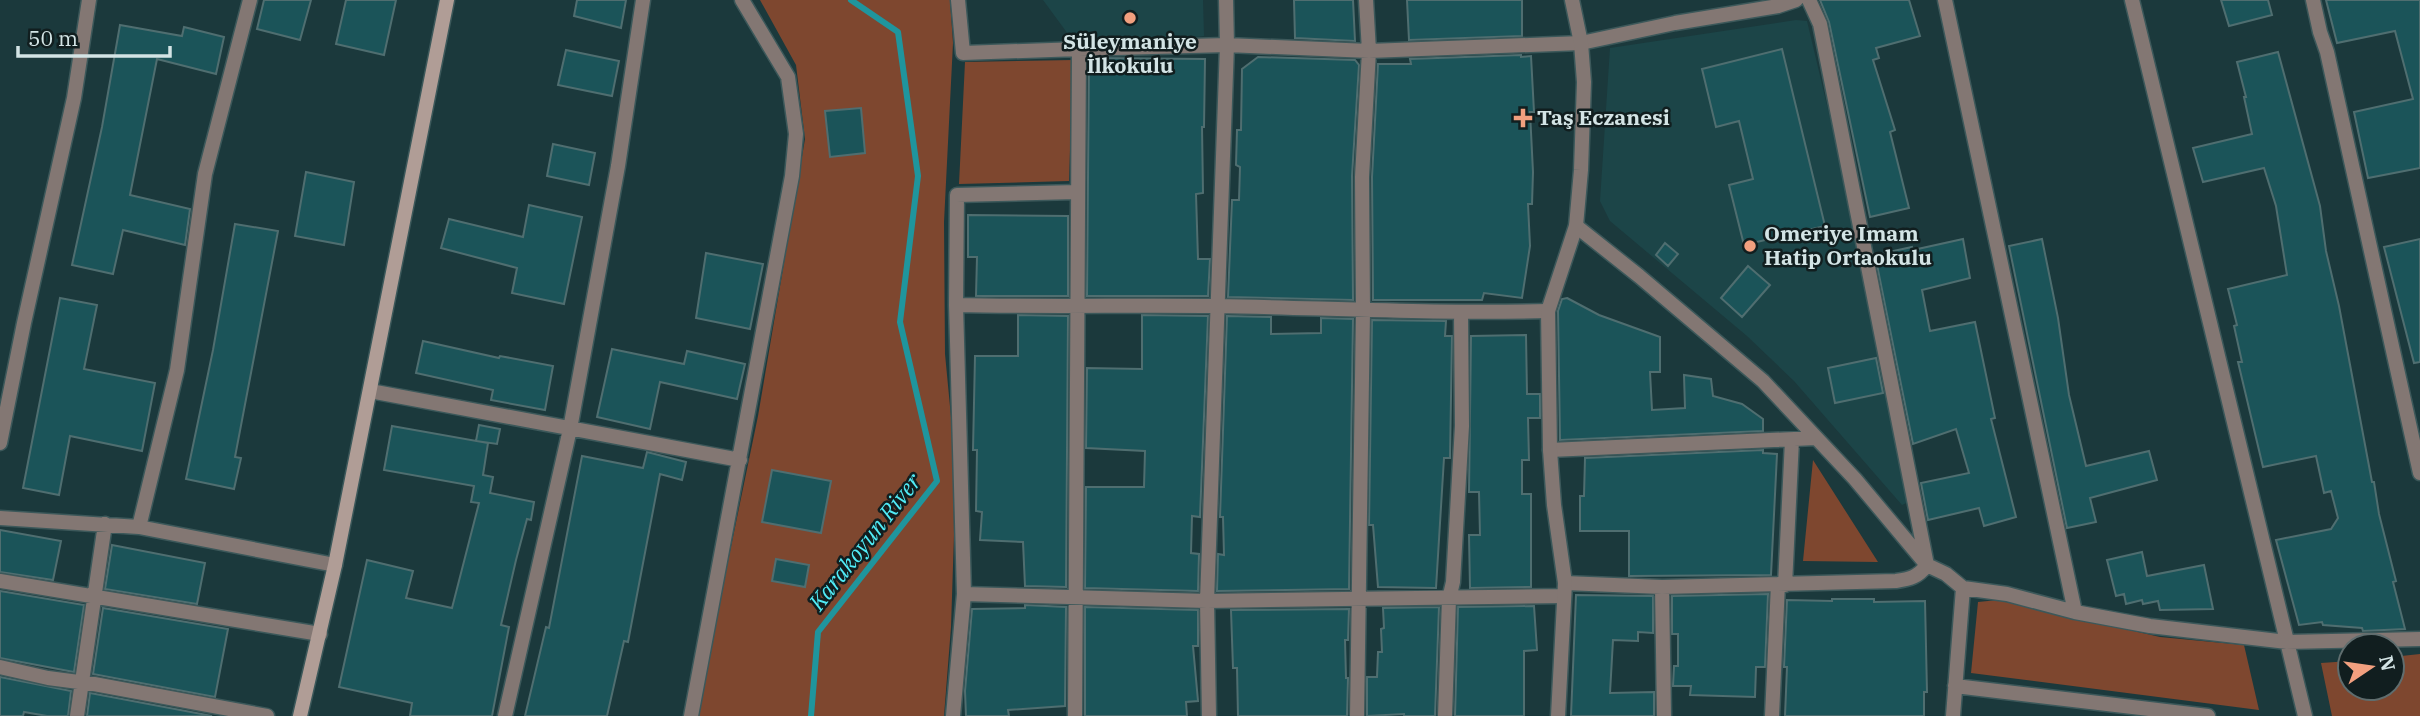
<svg xmlns="http://www.w3.org/2000/svg" width="2420" height="716" viewBox="0 0 2420 716" font-family="'IBM Plex Serif',serif">
<style>
.built{fill:#1c4548}
.green{fill:#7e472f}
.lines{fill:none;stroke-linecap:round;stroke-linejoin:round}
.stream{stroke:#1f959d;stroke-width:6}
.building{fill:#1b5459;stroke:#4f6e70;stroke-width:2}
.minor-casing{stroke:#3c585a;stroke-width:17}
.tertiary-casing{stroke:#3c585a;stroke-width:17}
.secondary-casing{stroke:#3c585a;stroke-width:17}
.minor{stroke:#837773;stroke-width:14}
.tertiary{stroke:#837773;stroke-width:14}
.secondary{stroke:#b09d96;stroke-width:14}
.poi-dot{fill:#f2a07f;stroke:#111e1f;stroke-width:2.5}
.labels{text-anchor:middle;stroke-width:5;stroke-linejoin:round;paint-order:stroke}
.poi-label{font-size:21px;font-weight:bold;fill:#d3e4e5;stroke:#111e1f;text-anchor:start}
.water-label{font-size:23px;font-style:italic;fill:#51ecf7;stroke:#111e1f}
</style>
<rect width="100%" height="100%" fill="#1b393c"/>
<path class="built" d="M1043 0H1203L1204 36 1079 49Z
M1796 20 1807 21 1873 299 1915 499 1902 505 1794 381 1747 336 1610 221 1600 201 1610 48Z"/>
<path class="green" d="M760 0H950L953 43 944 222 945 354 953 438 954 535 951 627 944 716H696L758 416 805 139 796 65Z
M1073 60 1069 181 959 184 965 62Z
M1813 460 1878 562 1803 561Z
M1998 600 2160 637 2244 645 2259 710 1971 673 1978 602Z
M2420 654V716H2332L2321 663 2350 661V688H2392V657Z"/>
<g class="lines">
<path class="stream" d="M811 716 818 632 937 481 900 322 918 176 898 32 851 0"/>
</g>
<path class="building" d="M264 0H311L300 40 257 29Z
M346 0H396L384 55 336 44Z
M577 0H626L621 28 574 16Z
M1294 0H1353L1355 41 1295 38Z
M1407 0H1522V36L1409 40Z
M1820 0H1909L1920 36 1876 48 1879 58 1873 60 1895 130 1890 132 1909 208 1870 217 1829 22Z
M2221 0H2268L2272 15 2229 26Z
M2326 0H2420V168L2368 178 2354 112 2413 99 2395 31 2337 43Z
M120 25 182 36 184 27 224 37 216 74 157 59 130 195 190 209 185 245 123 230 113 274 72 265 102 127Z
M1782 49 1825 226 1744 245 1729 185 1753 179 1739 121 1716 127 1702 69Z
M566 50 619 61 612 96 558 85Z
M2278 52 2320 206 2326 251 2339 306 2372 482H2374L2379 514 2396 581 2393 582 2405 629 2363 631 2362 628 2323 625 2322 622 2299 625 2276 540 2331 529 2338 518 2331 491 2324 493 2316 456 2263 467 2238 362H2242L2234 326 2237 325 2228 289 2287 275 2276 206 2264 168 2203 182 2193 148 2252 134 2244 97H2246L2237 62Z
M1521 55V57L1531 56 1534 112H1530L1533 172 1532 204H1528L1530 246 1522 298 1484 293 1482 300H1373L1372 177 1378 64H1411L1410 59Z
M1258 57 1355 60 1359 65 1352 176 1353 300 1228 297 1232 200H1239L1240 167 1236 165 1237 130H1241L1242 69Z
M1089 58 1205 59 1204 127H1202L1203 193 1196 194 1198 259H1210L1208 296H1087Z
M861 108 865 153 830 157 825 111Z
M553 144 595 153 589 185 547 176Z
M306 172 354 182 344 245 295 236Z
M529 205 582 217 564 304 512 293 517 268 441 248 449 219 523 237Z
M968 215 1068 216V296H976L977 257H968Z
M235 224 278 231 235 457 241 458 234 489 186 479 213 350Z
M1963 239 1970 278 1922 290 1930 331 1975 322 1995 418 1991 419 2016 517 1984 526 1979 508 1928 520 1921 483 1969 473 1956 429 1913 444 1875 255 1912 247 1913 250Z
M2042 239 2058 318 2069 395 2086 466 2149 451 2157 480 2090 498 2096 522 2067 528 2009 246Z
M2420 239V362L2414 363 2384 247Z
M1665 243 1678 254 1668 266 1656 255Z
M706 253 763 264 750 329 696 318Z
M1748 266 1770 285 1742 317 1721 298Z
M60 298 97 305 84 369 155 383 142 451 70 436 59 495 23 488Z
M1567 298 1599 315 1660 337V372H1650L1652 410 1685 408 1684 375 1711 379 1713 396 1742 404 1763 419V431L1560 440 1558 311 1562 299Z
M1018 315 1068 316 1066 587 1025 586 1023 542 980 540 982 512 976 511 977 450H973L975 356H1018Z
M1142 315 1208 316 1200 517 1192 516 1191 553 1199 554 1198 591 1085 588 1086 487H1144L1145 451 1086 448 1087 368 1142 369Z
M1227 316 1271 317V334L1321 333V318L1353 319 1349 589 1217 591 1218 554 1224 555 1223 517H1220Z
M1372 320 1446 321 1445 336H1452L1450 458H1444L1436 588 1378 587 1373 525H1369Z
M1526 335 1527 394H1540V418H1528L1529 460H1522V494H1531V587L1470 588 1469 535H1480L1479 492H1469L1471 336Z
M423 341 499 358 500 356 553 366 545 410 491 400 493 390 416 373Z
M612 349 684 364 687 351 745 364 737 399 660 382 650 429 597 417Z
M1876 358 1883 393 1835 403 1828 368Z
M479 425 500 429 497 444 476 441Z
M392 426 488 443 483 475 493 477 490 493 534 502 531 520 527 519 516 560 501 625 509 627 492 716H410L412 703 339 687 367 560 413 571 406 598 452 608 479 503 471 502 474 486 384 470Z
M1763 450V453L1777 454 1771 575 1629 576V531H1580V496H1584L1585 458Z
M647 452 686 462 682 480 660 474 628 642 624 641 607 716H525L546 627 549 628 582 456 643 468Z
M772 470 831 481 821 533 762 522Z
M0 530 61 541 53 580 0 572Z
M112 545 205 563 197 604 105 589Z
M2142 552 2147 576 2204 565 2213 609 2160 610 2158 601 2143 604 2142 600 2126 604 2124 594 2116 596 2107 560Z
M776 559 809 565 805 587 772 581Z
M0 591 84 605 74 672 0 658Z
M1768 594 1765 667H1756L1755 697 1690 695 1691 686H1673L1674 666H1678V634H1672V596Z
M1576 595 1653 596V633L1638 632V641L1613 640 1610 693 1654 692V716H1571Z
M1832 599H1874V602L1925 601 1927 692H1924V716H1785L1787 667H1784L1787 600 1832 601Z
M1025 605 1066 607 1065 706 1008 710 1009 716H966L965 691 972 609 1025 608Z
M1534 606 1537 650 1524 651V716H1455L1458 607Z
M1085 607 1198 610V646H1193L1198 701 1186 702 1187 716H1085Z
M1439 607 1435 716H1404V714L1367 716V677H1377L1378 652H1382L1381 629 1384 628 1383 608Z
M103 608 228 629 215 697 93 674Z
M1349 609 1348 640H1345L1346 678H1348L1347 716H1238L1237 668H1233L1231 610Z
M0 677 71 691 68 716H47L24 712 23 716H0Z
M90 693 212 716H87Z"/>
<g class="lines">
<g class="minor-casing">
<path id="minor" d="M958 0 963 53 1079 49 1075 716
M1945 0 2075 612
M2132 0 2305 716
M2313 0 2320 32 2327 52 2420 473
M1079 49 1227 45 1369 51 1581 43 1675 23 1778 6 1796 0
M1576 226 1639 276 1763 381 1855 479 1927 565 1946 574 1963 588 2007 594 2075 612 2150 626 2287 642 2420 639
M956 305C1043 307 1130 305 1217 306 1328 308 1437 314 1548 311
M370 391 740 460
M0 443 24 323 74 98 89 0
M1550 450 1816 438
M0 518 139 527 335 565
M139 527 177 370 205 174 250 0
M0 581 320 634
M1565 583 1662 587 1896 581C1910 579 1918 577 1927 565L1820 24 1809 0
M1785 585 1792 440
M1662 587 1664 716
M964 594 956 305 957 195 1077 192
M0 667 48 678 94 684 267 716
M1955 686 2208 716
M77 716 105 524
M505 716 570 429 618 166 643 0
M691 716 792 176 796 134 788 77 742 0
M953 716 964 594 1207 601 1564 596
M1209 716 1207 601 1227 45 1226 0
M1357 716 1363 311 1362 177 1369 51 1366 0
M1445 716 1449 599 1453 582 1462 426 1461 314
M1772 716 1778 584
M1953 716 1963 588"/>
</g>
<g class="tertiary-casing">
<path id="tertiary" d="M1558 716 1565 583 1554 505 1550 450 1548 311 1576 226 1581 170 1584 82 1581 43 1572 0"/>
</g>
<g class="secondary-casing">
<path id="secondary" d="M300 716 335 565 447 0"/>
</g>
<use href="#minor" class="minor"/>
<use href="#tertiary" class="tertiary"/>
<use href="#secondary" class="secondary"/>
</g>
<g class="poi-dot">
<circle cx="1130" cy="18" r="7"/>
<path d="M1519.5 107.5h7v7h7v7h-7v7h-7v-7h-7v-7h7z"/>
<circle cx="1750" cy="246" r="7"/>
</g>
<g class="labels">
<g class="poi-label">
<text x="1130" y="49" text-anchor="middle">Süleymaniye<tspan x="1130" dy="24">İlkokulu</tspan></text>
<text x="1537" y="125">Taş Eczanesi</text>
<text x="1764" y="241">Omeriye Imam<tspan x="1764" dy="24">Hatip Ortaokulu</tspan></text>
</g>
<g class="water-label">
<text transform="translate(865 542) rotate(-52)" y="8">Karakoyun River</text>
</g>
</g>
<g transform="translate(2371 667) rotate(77)"><circle r="33" fill="#111e1f" stroke="#5f6d6e" stroke-width="2"/>
<path d="M0-5L12 26L0 18L-12 26Z" fill="#f2a07f"/>
<text y="-10" font-size="19" font-weight="bold" text-anchor="middle" fill="#d3e4e5">N</text>
</g>
<path d="M18 46v10h152v-10" fill="none" stroke="#d3e4e5" stroke-width="3.5"/>
<text x="28" y="46" font-size="21" fill="#d3e4e5" stroke="#111e1f" stroke-width="5" paint-order="stroke">50 m</text>
</svg>
